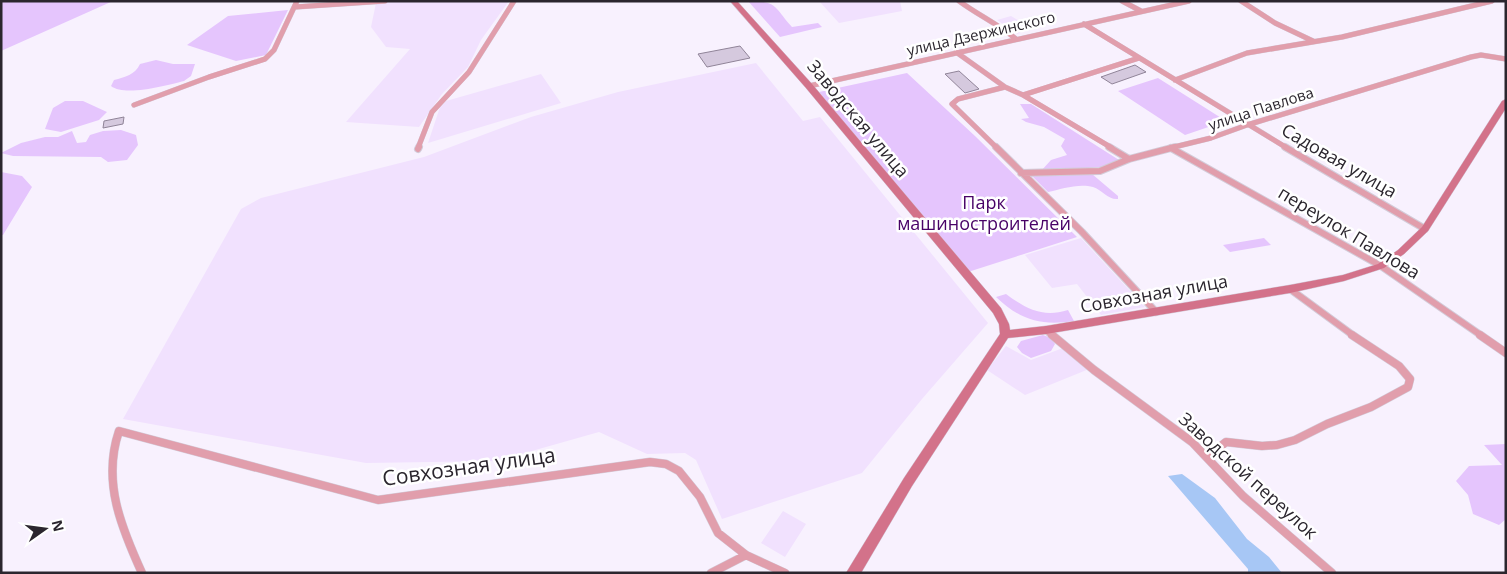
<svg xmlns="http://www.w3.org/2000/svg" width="1507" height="574" viewBox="0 0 1507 574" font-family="'Open Sans',sans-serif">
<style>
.built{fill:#f1e1fe}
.green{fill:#e5c5fd}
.water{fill:#a7c7f5}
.building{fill:#d5c9de;stroke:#908498}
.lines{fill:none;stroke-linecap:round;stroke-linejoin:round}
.street-far2-casing{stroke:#d3ccd9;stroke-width:5.5}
.street-far1-casing{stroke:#d3ccd9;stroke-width:8}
.street-casing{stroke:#d3ccd9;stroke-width:9}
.secondary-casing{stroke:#d3ccd9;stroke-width:1}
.street-far2{stroke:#e19eac;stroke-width:5}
.street-far1{stroke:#e19eac;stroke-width:6}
.street{stroke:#e19eac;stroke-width:8}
.secondary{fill:#d3728a;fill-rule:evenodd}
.labels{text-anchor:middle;stroke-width:5;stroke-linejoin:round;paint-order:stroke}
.far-street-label{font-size:15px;fill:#2b262e;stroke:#fff}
.street-label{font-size:18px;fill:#2b262e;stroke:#fff}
.park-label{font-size:18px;fill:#480267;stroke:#fff}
.near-street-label{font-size:21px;fill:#2b262e;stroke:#fff}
</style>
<rect width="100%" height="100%" fill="#f8f1fe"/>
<path class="built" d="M404 1H509L481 40 468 67 442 94 419 127 346 122 410 49 386 47 371 27 376 3Z
M819 1H900L902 11 839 23Z
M1011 16 1032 29 1017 34 997 20Z
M756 63 803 121 820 117 988 323 922 399 862 473 722 519 696 460 685 453 647 454 599 432 497 461 366 463 123 419 241 209 261 198 424 157 531 117 618 92Z
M541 74 561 103 428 143 440 107 446 101Z
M1081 238 1145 307 1101 315 1077 284 1052 288 1025 255Z
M1006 346 1031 360 1063 348 1089 369 1025 395 987 370Z
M783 511 806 524 785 557 761 543Z"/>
<path class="green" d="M1 1H113L1 51Z
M748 1C778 1 774 7 792 27L818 23 822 27 780 37Z
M288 10 266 55 236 61 187 45 228 16Z
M156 60 173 64H195L191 76 184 81C168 85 125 97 111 86L114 80C125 77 135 75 140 64Z
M907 73 975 136 1077 237 968 272 819 92Z
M1158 78 1226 121 1185 135 1118 91Z
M65 101H83L107 112 99 120 61 132 45 129 53 108Z
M1020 104H1031L1119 160 1103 167 1041 171 1051 160 1067 155 1061 146 1065 139 1044 127 1026 122 1021 119 1029 118Z
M121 130 136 135 138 145 127 160 108 162 101 157 13 156 1 153 21 143 45 137H58L72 131 77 143 86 142 90 135 103 131Z
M1 172 22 176 32 187 3 235H1Z
M1092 174 1118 196V199C1108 200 1102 190 1093 187 1079 183 1061 189 1048 192L1031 175Z
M1264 238 1271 245 1230 252 1223 245Z
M1006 294C1026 309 1043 318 1068 310L1074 321C1041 326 1020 320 996 297Z
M1043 335 1051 338 1055 344 1051 351 1031 358 1022 353 1017 347 1021 341Z
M1506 444V519L1499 525 1473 514 1468 495 1456 481 1469 466 1502 465 1484 445Z"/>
<path class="water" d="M1182 474 1215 498 1247 539 1269 557 1282 573H1248V569L1168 476Z"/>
<path class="building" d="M740 46 750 58 707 67 698 54Z
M1135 65 1146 72 1112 84 1101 77Z
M959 71 979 89 965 93 945 74Z
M124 117 123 124 103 128 104 121Z"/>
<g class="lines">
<g class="street-far2-casing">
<path id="street-far2" d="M959 1C978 15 998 24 1016 39
M1122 1 1141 11
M1241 1 1275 23 1313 41
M295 7 385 1
M1084 24 1287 148
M956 52 1005 87 1023 95 1112 148
M1175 80 1247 53 1342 37 1492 1
M809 86 1189 1
M1023 95 1139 58
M134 105 209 77 265 59 274 50 297 1
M418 148 432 112 469 72 514 1
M997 148 952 104 958 99 1005 87
M1170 148 1211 138 1247 125 1471 57 1481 55 1506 59"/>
</g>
<g class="street-far1-casing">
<path id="street-far1" d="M996 147 1082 232 1156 312
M1109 147 1129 159
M1285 147 1425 229
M1171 148 1381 266 1482 336
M418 149 419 147
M1021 173 1100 171 1129 159 1175 147
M1290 289 1354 336
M1046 330 1053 336"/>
</g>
<g class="street-casing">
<path id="street" d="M1052 335 1094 370 1192 442 1243 496 1332 573
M1480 335 1506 353
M1207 457 1226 442 1262 446 1277 445 1295 440 1327 424 1371 407 1408 387 1410 379 1399 366 1352 335
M142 573C121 527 102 481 119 431L378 500 650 462 666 464 679 471 700 497 718 533 746 555 785 573
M711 573 746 555"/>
</g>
<g class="secondary-casing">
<path id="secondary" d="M730 1H737L812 84 1001 308 1009 324 1010 330 1046 326 1290 285 1343 275 1378 264 1398 250 1422 227 1502 101 1506 99V108L1428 231 1404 254 1384 268 1344 281 1290 293 1046 334 1008 338 912 486 861 573H846L904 478 1000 334 999 324 993 313 806 88Z"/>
</g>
<use href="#street-far2" class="street-far2"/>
<use href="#street-far1" class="street-far1"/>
<use href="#street" class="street"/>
<use href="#secondary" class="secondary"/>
</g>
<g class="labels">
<g class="far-street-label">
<text transform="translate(981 34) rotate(-13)" y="5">улица Дзержинского</text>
<text transform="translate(1261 109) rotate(-18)" y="5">улица Павлова</text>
</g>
<g class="street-label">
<text transform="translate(858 119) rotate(50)" y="6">Заводская улица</text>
<text transform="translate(1339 161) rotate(30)" y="6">Садовая улица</text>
<text transform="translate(1349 233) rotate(31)" y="6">переулок Павлова</text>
<text transform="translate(1154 294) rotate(-10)" y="6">Совхозная улица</text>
<text transform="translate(1248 476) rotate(42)" y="6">Заводской переулок</text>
</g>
<g class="park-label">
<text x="984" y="209">Парк<tspan x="984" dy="21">машиностроителей</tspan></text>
</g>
<g class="near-street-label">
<text transform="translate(469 467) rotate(-8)" y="7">Совхозная улица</text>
</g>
</g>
<rect width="1507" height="574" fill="none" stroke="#2b262e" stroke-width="5"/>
<g transform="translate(45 529) rotate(76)" stroke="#ffffff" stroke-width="4" paint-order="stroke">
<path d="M0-4L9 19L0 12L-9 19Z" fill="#2b262e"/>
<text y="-8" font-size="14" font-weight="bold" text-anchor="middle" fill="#2b262e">N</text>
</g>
</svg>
